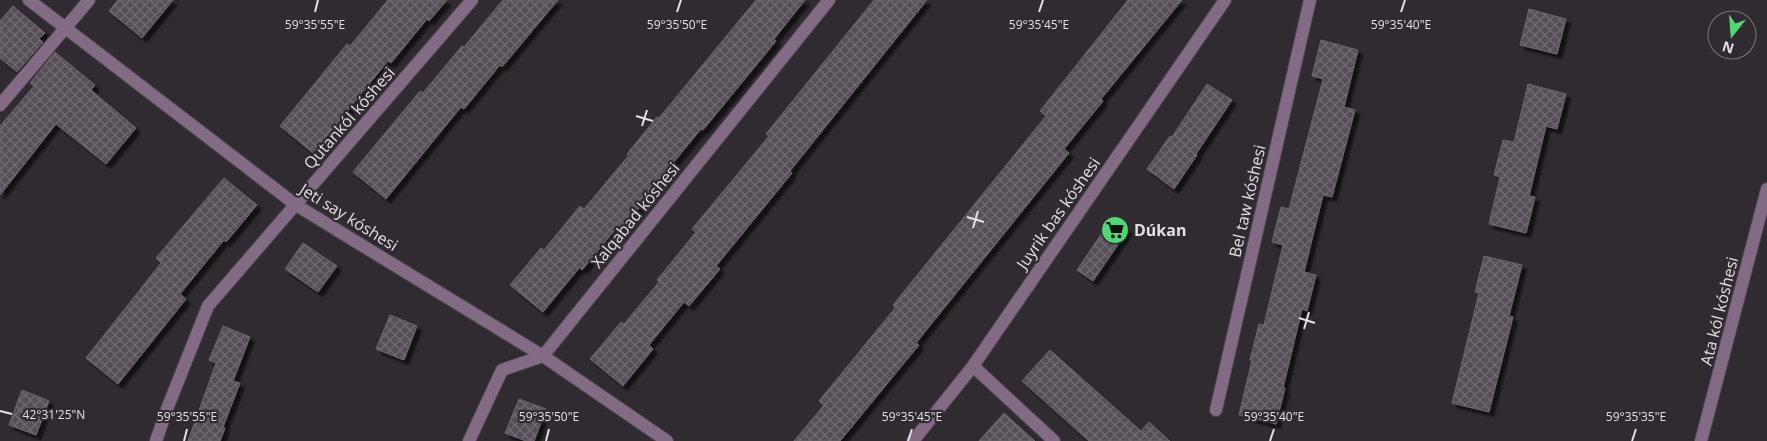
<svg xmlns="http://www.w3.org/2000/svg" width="1767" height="441" viewBox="0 0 1767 441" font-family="'Open Sans',sans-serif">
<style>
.building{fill:url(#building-cross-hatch);stroke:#6c656c;filter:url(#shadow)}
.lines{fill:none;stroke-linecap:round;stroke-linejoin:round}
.minor-casing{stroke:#4d474d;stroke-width:14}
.minor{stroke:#836b85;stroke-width:12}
.ticks{fill:none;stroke:#e3dfe3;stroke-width:2}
.labels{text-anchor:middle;stroke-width:4.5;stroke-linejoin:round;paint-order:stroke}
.street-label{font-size:16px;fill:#e3dfe3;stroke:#302a31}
.poi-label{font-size:16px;font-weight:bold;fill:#e3dfe3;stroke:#302a31;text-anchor:start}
.ticks-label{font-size:12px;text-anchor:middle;fill:#e3dfe3;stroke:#302a31;stroke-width:4.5;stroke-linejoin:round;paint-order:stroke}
</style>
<defs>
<pattern id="building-cross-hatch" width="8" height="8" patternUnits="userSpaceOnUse" patternTransform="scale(1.25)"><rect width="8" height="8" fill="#575058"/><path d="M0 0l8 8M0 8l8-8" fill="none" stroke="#6f6970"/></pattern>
<filter id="shadow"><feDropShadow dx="4.5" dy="4.5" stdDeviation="1" flood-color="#0009"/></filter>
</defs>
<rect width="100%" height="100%" fill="#302a31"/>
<path class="building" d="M118 0H173L142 38 109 11Z
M388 0H447L429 21 427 19 391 63 388 61 313 153 280 126 347 44 350 46Z
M503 0H558L502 67 500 65 464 109 461 107 386 199 353 172 420 91 423 93 462 46 464 47Z
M756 0H805L774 39 776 41 703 130 701 129 651 190 653 191 623 228 619 225 582 270 580 267 543 312 510 285 541 248 544 250 580 206 584 209 629 155 627 154 657 117 659 118Z
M874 0H927L790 171 792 173 716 266 720 269 689 306 684 302 649 345 653 349 623 386 590 359 621 322 624 324 659 282 657 280 696 232 692 229 769 136 766 134Z
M1128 0H1182L1101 99 1103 101 1064 149 1069 153 916 343 919 345 840 441H794L824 405 819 401 895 308 893 305 1046 116 1040 111Z
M13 6 45 33 39 39 43 42 17 72 0 58V21Z
M1529 9 1566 19 1557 54 1520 45Z
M1321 40 1358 50 1344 107 1355 110 1332 197 1323 195 1304 272 1316 275 1307 311 1302 309 1283 388H1285L1276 424 1239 415 1252 360H1250L1259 324 1264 325 1283 245 1272 242 1281 207 1289 209 1323 79 1312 76Z
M55 52 95 85 91 90 136 128 106 164 56 124 0 195V126L34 86 30 83Z
M1207 84 1232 100 1196 154 1197 155 1174 189 1147 169 1170 136 1172 137Z
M1528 84 1566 94 1557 129 1546 126 1529 196 1535 197 1526 233 1489 224 1500 177 1494 175 1503 140 1514 142Z
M224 178 257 205 226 242 224 240 180 294 186 299 118 384 86 358 161 263 156 258Z
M1114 220 1128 230 1093 281 1077 270 1102 233 1104 234Z
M303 243 337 266 318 292 285 269Z
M1484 256 1522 265 1509 316 1513 317 1489 412 1452 403 1479 293 1475 292Z
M390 315 417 326 404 360 376 349Z
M223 326 250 337 233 381 240 383 223 427 225 428 220 441H188L216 363 209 360Z
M1050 350 1141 431 1149 422 1170 441H1089L1022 381Z
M22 390 49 401 36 435 9 425Z
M519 399 546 409 534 441H526L505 433Z
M1004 413 1035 441H979Z"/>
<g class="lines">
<g class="minor-casing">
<path id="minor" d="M29 0 296 205 543 356 667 441
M0 105 89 0
M973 366 1054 441
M1216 410 1310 0
M156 441 167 409 208 306 472 0
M469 441 502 370 543 356 829 0
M913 441 973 366 1225 0
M1701 441 1767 189"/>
</g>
<use href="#minor" class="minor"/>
</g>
<path class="ticks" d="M315 12 318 0M677 12 681 0M1039 12 1043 0M1401 12 1405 0M636 116 653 121M642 126 647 110M967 217 984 222M973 228 978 211M1299 318 1315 323M1304 329 1309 312M0 411 12 414M184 441 187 429M546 441 549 429M908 441 912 429M1270 441 1274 429M1632 441 1636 429"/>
<defs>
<g id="supermarket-disc" transform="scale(1.4375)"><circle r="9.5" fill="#4fd675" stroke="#302a31"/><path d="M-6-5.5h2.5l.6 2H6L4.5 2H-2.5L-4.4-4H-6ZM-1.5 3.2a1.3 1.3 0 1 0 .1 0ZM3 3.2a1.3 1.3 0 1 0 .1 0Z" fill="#111"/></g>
</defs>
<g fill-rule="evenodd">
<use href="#supermarket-disc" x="1115" y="230"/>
</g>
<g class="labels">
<g class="street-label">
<text transform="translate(349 118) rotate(-49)" y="6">Qutankól kóshesi</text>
<text transform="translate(1247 201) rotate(-77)" y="6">Bel taw kóshesi</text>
<text transform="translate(1058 213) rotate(-55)" y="6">Juyrik bas kóshesi</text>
<text transform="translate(635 215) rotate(-51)" y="6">Xalqabad kóshesi</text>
<text transform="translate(349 217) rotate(32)" y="6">Jeti say kóshesi</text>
<text transform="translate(1719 311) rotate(-76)" y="6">Ata kól kóshesi</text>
</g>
<g class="poi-label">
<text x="1134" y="236">Dúkan</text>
</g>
</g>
<g class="ticks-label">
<text x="315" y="29">59°35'55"E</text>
<text x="677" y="29">59°35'50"E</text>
<text x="1039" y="29">59°35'45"E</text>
<text x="1401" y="29">59°35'40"E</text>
<text x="54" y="419">42°31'25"N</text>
<text x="187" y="421">59°35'55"E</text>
<text x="549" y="421">59°35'50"E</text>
<text x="912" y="421">59°35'45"E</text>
<text x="1274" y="421">59°35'40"E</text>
<text x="1636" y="421">59°35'35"E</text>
</g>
<g transform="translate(1732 35) rotate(197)"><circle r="24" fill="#302a31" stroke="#787278"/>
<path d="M0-4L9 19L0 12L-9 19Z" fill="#4fd675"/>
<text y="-8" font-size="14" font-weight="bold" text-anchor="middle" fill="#e3dfe3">N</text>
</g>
</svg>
